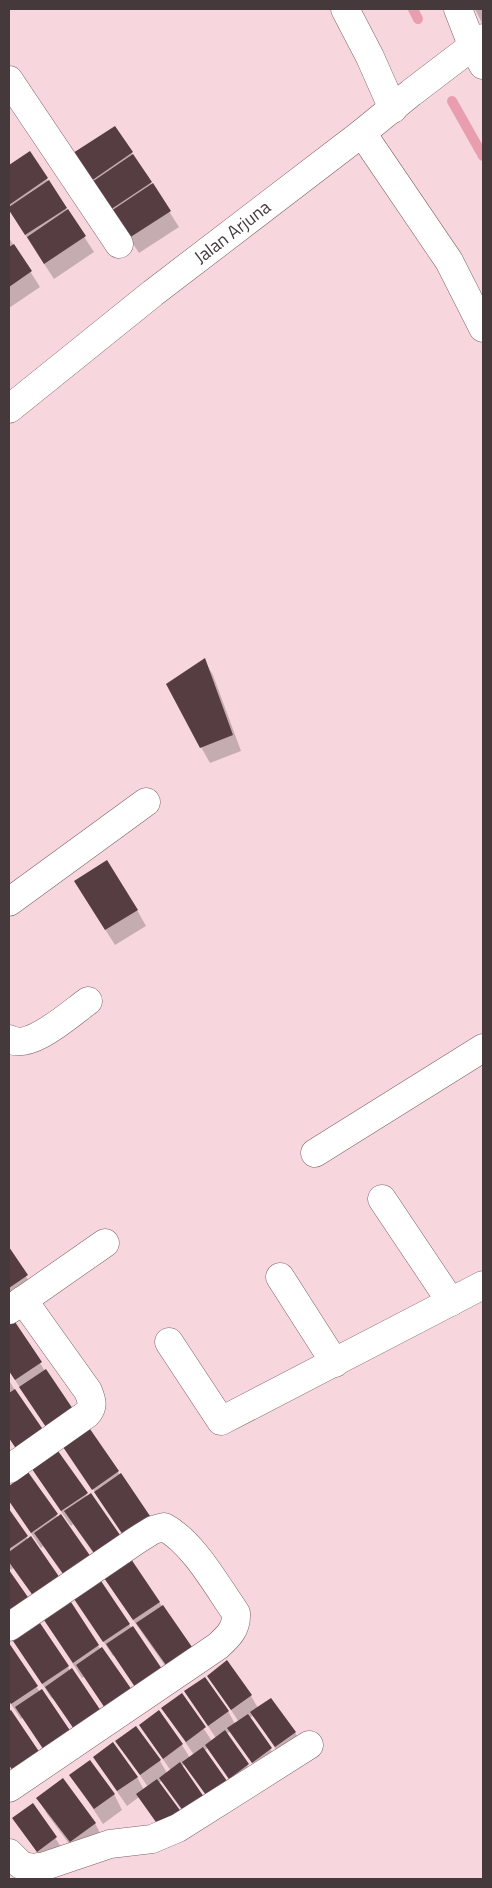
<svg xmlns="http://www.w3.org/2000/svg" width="492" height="1888" viewBox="0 0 492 1888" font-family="'Titillium Web',sans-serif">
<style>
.shadow{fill:#0003}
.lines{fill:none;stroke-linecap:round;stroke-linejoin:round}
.stream{stroke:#e89eaf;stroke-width:10}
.building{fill:#563d42}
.minor-casing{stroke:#7d6267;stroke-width:29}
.minor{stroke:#fff;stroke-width:28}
.labels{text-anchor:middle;stroke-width:5;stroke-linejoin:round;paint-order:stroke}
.street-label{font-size:18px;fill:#46393b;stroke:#f7d7dd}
</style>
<rect width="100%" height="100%" fill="#f7d7dd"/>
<path class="shadow" d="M475 9H483V25Z
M115 127 179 227 139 253 84 169Z
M30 153 94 252 54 279 9 210V167Z
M9 238 40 287 9 308Z
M204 660 213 675 241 751 210 763 201 747Z
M84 896 137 910 146 926 115 945Z
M9 1249 35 1291 9 1305Z
M13 1321 45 1371 25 1395 9 1371V1323Z
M9 1380 17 1394 27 1464 9 1438Z
M65 1447 118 1472 149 1517 133 1549Z
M33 1470 86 1493 104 1568 73 1524 71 1526Z
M28 1474 58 1518 74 1590 43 1546 41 1548 9 1500V1488Z
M9 1511 28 1540 44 1611 13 1568 11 1570 9 1567Z
M131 1561 191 1648 175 1680 115 1594 106 1578Z
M76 1600 129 1624 132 1629 114 1655 113 1656Z
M70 1604 101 1650 115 1723 84 1677 82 1678 45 1621Z
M15 1642 68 1667 70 1671 84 1744 53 1698 52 1699Z
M9 1646 40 1692 53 1765 23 1718 21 1719 9 1701Z
M208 1676 251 1696 258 1708 295 1732 303 1748 284 1762 254 1715 250 1718 280 1764 262 1777 230 1731 227 1734 257 1780 239 1794 208 1748 204 1751 216 1810 185 1764 181 1767 193 1827 162 1781 158 1783 170 1843 139 1797 127 1806 94 1758 137 1777 144 1790 148 1787 117 1741 160 1761 167 1773 171 1771 140 1725 182 1745 190 1758 194 1755 162 1708 181 1695 212 1741 216 1738 185 1692 228 1711 235 1724 239 1722Z
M9 1712H10L22 1786 9 1765Z
M71 1775 114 1794 122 1810 103 1824Z
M38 1798 95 1823 103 1839 79 1857 47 1814Z
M33 1804 65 1853 47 1867 14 1818Z"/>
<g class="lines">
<path class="stream" d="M413 9 418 19
M452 101 483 156"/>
</g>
<path class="building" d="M115 126 133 152 91 181 73 153Z
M30 151 48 178 9 205V165Z
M133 154 152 182 110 210 92 182Z
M49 180 67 208 25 235 9 210V207Z
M153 183 171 211 129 238 111 211Z
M68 209 86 236 44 264 27 237Z
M14 244 32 271 9 287V247Z
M205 658 233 735 200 748 166 684Z
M107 860 138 910 105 930 74 881Z
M9 1247 28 1275 9 1288Z
M13 1319 42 1362 15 1380 9 1371V1322Z
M46 1369 75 1412 48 1430 19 1387Z
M15 1389 44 1431 17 1450 9 1438V1393Z
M90 1429 119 1471 92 1490 63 1447Z
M58 1451 88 1493 61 1511 32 1469Z
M28 1472 58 1514 31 1533 9 1501V1486Z
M121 1473 150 1516 123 1535 94 1492Z
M91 1493 120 1535 94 1553 64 1511Z
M9 1509 28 1536 9 1549Z
M61 1514 91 1557 64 1575 34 1533Z
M31 1536 60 1578 34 1597 9 1562V1552Z
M131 1559 160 1602 133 1620 104 1578Z
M9 1570 30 1600 9 1616Z
M101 1581 130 1624 103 1642 74 1599Z
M71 1602 99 1645 73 1663 44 1620Z
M163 1605 192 1647 166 1665 136 1623Z
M40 1623 69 1666 42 1684 13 1641Z
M133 1626 162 1669 135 1687 106 1644Z
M9 1643 38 1686 11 1704 9 1701Z
M102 1647 132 1690 105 1708 76 1665Z
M227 1660 252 1695 231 1710 207 1676Z
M72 1668 101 1711 74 1729 45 1687Z
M205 1677 229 1711 208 1726 184 1691Z
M42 1689 71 1732 44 1750 15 1707Z
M182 1693 206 1727 186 1742 161 1708Z
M271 1698 296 1732 275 1747 250 1712Z
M11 1710 40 1753 13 1771 9 1765V1711Z
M159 1710 183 1744 163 1759 139 1725Z
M248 1714 272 1748 252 1763 227 1728Z
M136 1726 161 1760 140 1775 115 1741Z
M225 1730 249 1764 229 1779 205 1745Z
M113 1742 138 1777 117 1791 93 1757Z
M203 1747 227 1781 206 1795 182 1762Z
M90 1760 115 1794 94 1809 69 1775Z
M180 1762 204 1797 184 1812 159 1778Z
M63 1778 96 1823 70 1842 36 1798Z
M157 1779 182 1813 161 1829 136 1794Z
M33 1803 57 1837 37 1852 12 1818Z"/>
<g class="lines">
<g class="minor-casing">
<g id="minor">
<path d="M345 9 370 57 393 109"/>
<path d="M458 9 472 45 483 65"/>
<path d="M9 80 119 244"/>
<path d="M362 133 449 261 483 328"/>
<path id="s1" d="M9 409 153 293 362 133 411 93 483 38"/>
<path d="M9 902 146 802"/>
<path d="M9 1039C30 1051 70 1014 88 1001"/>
<path d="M315 1153 483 1048"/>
<path d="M382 1199 451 1302"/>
<path d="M280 1277 335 1363"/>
<path d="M9 1310 105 1243"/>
<path d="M169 1342 221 1421 483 1285"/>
<path d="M9 1469 87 1414C94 1406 92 1401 88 1391L23 1300"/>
<path d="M9 1627 137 1540 153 1530 164 1527C193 1542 217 1586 236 1613 237 1628 229 1636 218 1646L9 1788"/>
<path d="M9 1853 21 1865 31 1868 45 1866 110 1844 152 1839 178 1828 309 1745"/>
</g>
</g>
<use href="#minor" class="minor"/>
</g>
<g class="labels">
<g class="street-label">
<text dy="6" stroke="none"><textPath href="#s1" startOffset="285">Jalan Arjuna</textPath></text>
</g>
</g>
<rect width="492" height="1888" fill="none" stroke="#46393b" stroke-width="20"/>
</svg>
